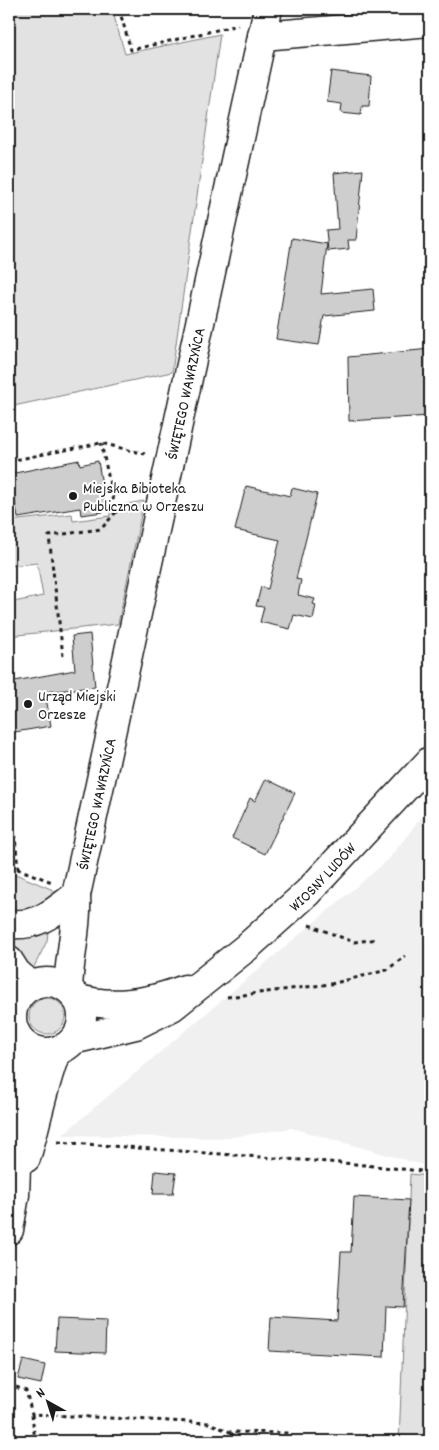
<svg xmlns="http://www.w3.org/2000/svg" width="439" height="1450" viewBox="0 0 439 1450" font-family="Dekko,sans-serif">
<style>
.built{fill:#f0f0f0}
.green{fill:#e2e2e2;stroke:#7f7f7f}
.building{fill:#cecece;stroke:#1c1c1c}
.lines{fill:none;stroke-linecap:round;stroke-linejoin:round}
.street-casing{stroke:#1c1c1c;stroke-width:31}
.secondary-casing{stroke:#1c1c1c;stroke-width:31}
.path{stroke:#1c1c1c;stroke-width:3;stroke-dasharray:4 4;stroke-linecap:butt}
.street{stroke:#fff;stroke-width:28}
.secondary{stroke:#fff;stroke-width:28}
.poi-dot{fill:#1c1c1c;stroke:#fff;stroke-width:2}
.labels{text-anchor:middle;stroke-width:4;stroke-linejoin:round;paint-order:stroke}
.street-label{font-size:16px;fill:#1c1c1c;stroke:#fff}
.poi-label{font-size:16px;fill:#1c1c1c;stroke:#fff;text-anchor:start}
</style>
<rect width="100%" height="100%" fill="#fff"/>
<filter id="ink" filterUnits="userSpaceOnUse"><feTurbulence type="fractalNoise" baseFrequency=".02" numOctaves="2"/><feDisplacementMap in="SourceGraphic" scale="10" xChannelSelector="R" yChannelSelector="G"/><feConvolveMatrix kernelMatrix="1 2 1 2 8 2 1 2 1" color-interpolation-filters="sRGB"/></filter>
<g filter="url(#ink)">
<path class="built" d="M430 806V1167L292 1128 226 1138 62 1135 388 860Z"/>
<path class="green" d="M9 9H112L125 54 220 34 172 372 9 407Z
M144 501 118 624 9 636V603L43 596 37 563 9 566V521L72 514 73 521 110 516V507Z
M18 875 58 892 31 911 9 912V876Z
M48 932 47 941 33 969C20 961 9 953 9 937Z
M29 1016a18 18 0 1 1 36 0a18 18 0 1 1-36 0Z
M410 1174 430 1176V1441H399Z"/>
<path class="building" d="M331 71 371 76 369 106H362L361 115 341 113 342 104 327 102Z
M363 170 356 240H348L349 249 328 251 326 230 338 229 334 173Z
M292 238 327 244 321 294 373 289 375 311 324 316 319 345 276 339Z
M430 349V416L349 421 348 357Z
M79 460 80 465 98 461 105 503 101 504 103 512 81 515 80 508 18 518 10 474Z
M246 486 290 496 292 488 317 494 296 579 301 580 298 595 315 599 313 604 316 605 313 619 294 615 290 629 260 622 264 607 256 606 261 587 268 589 280 540 235 530Z
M90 634 95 687 45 692 51 726 9 733V682L75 670 72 636Z
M266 779 295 793 265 854 232 838 250 798 255 801Z
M155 1171 176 1173 173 1194H153Z
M354 1197 409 1200 403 1307 386 1306 384 1357 269 1351 271 1317 337 1321 341 1252H351Z
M57 1319 106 1321 105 1353 55 1351Z
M23 1360 45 1365 41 1384 18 1379Z"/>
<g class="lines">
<g class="street-casing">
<g id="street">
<path d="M262 36 430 22"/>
<path d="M76 998C112 1010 151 1002 185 989"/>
<path id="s1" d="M73 1040 136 1025 172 1007 247 947 307 893 430 761"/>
</g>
</g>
<g class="secondary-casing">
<g id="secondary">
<path d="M9 924C38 927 54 912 76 895"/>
<path d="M9 961 16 972 31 986"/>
<circle cx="47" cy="1017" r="35"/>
<path id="s2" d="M68 989C69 957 78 928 76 895L268 9"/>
<path d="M26 1158C37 1122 43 1085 57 1050"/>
<path d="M9 1230 15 1195 18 1112 26 1045"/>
</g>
</g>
<path class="path" d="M119 9 131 50 238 25
M9 461 101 443 145 454
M63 656 49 536 101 529 116 512 101 443
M9 770 18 869
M9 869H18L52 882
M309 925 354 942 377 939
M227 997 331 984 387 970 405 956
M58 1142 355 1164 430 1172
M16 1387 26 1391 32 1414 209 1423 230 1432 288 1433
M32 1414 35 1441
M231 1433 240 1441"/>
<use href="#street" class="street"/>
<use href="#secondary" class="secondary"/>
</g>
</g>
<g class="poi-dot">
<circle cx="73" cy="496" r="5"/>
<circle cx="28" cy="704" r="5"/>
</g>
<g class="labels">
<g class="street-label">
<text dy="6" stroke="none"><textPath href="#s2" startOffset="608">ŚWIĘTEGO WAWRZYŃCA</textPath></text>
<text dy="6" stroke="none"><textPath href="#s2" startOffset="188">ŚWIĘTEGO WAWRZYŃCA</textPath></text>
<text dy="6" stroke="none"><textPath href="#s1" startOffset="304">WIOSNY LUDÓW</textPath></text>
</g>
<g class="poi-label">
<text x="83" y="493">Miejska Bibioteka<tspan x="83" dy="18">Publiczna w Orzeszu</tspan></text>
<text x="38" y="701">Urząd Miejski<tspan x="38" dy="18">Orzesze</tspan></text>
</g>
</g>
<rect width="439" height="1450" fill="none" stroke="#fff" stroke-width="30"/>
<rect x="15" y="15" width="409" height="1420" fill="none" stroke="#1c1c1c" stroke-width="2" filter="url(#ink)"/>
<g transform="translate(48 1402) rotate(321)" stroke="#ffffff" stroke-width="4" paint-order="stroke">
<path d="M0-4L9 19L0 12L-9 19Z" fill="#1c1c1c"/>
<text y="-8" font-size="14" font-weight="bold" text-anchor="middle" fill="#1c1c1c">N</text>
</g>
</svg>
